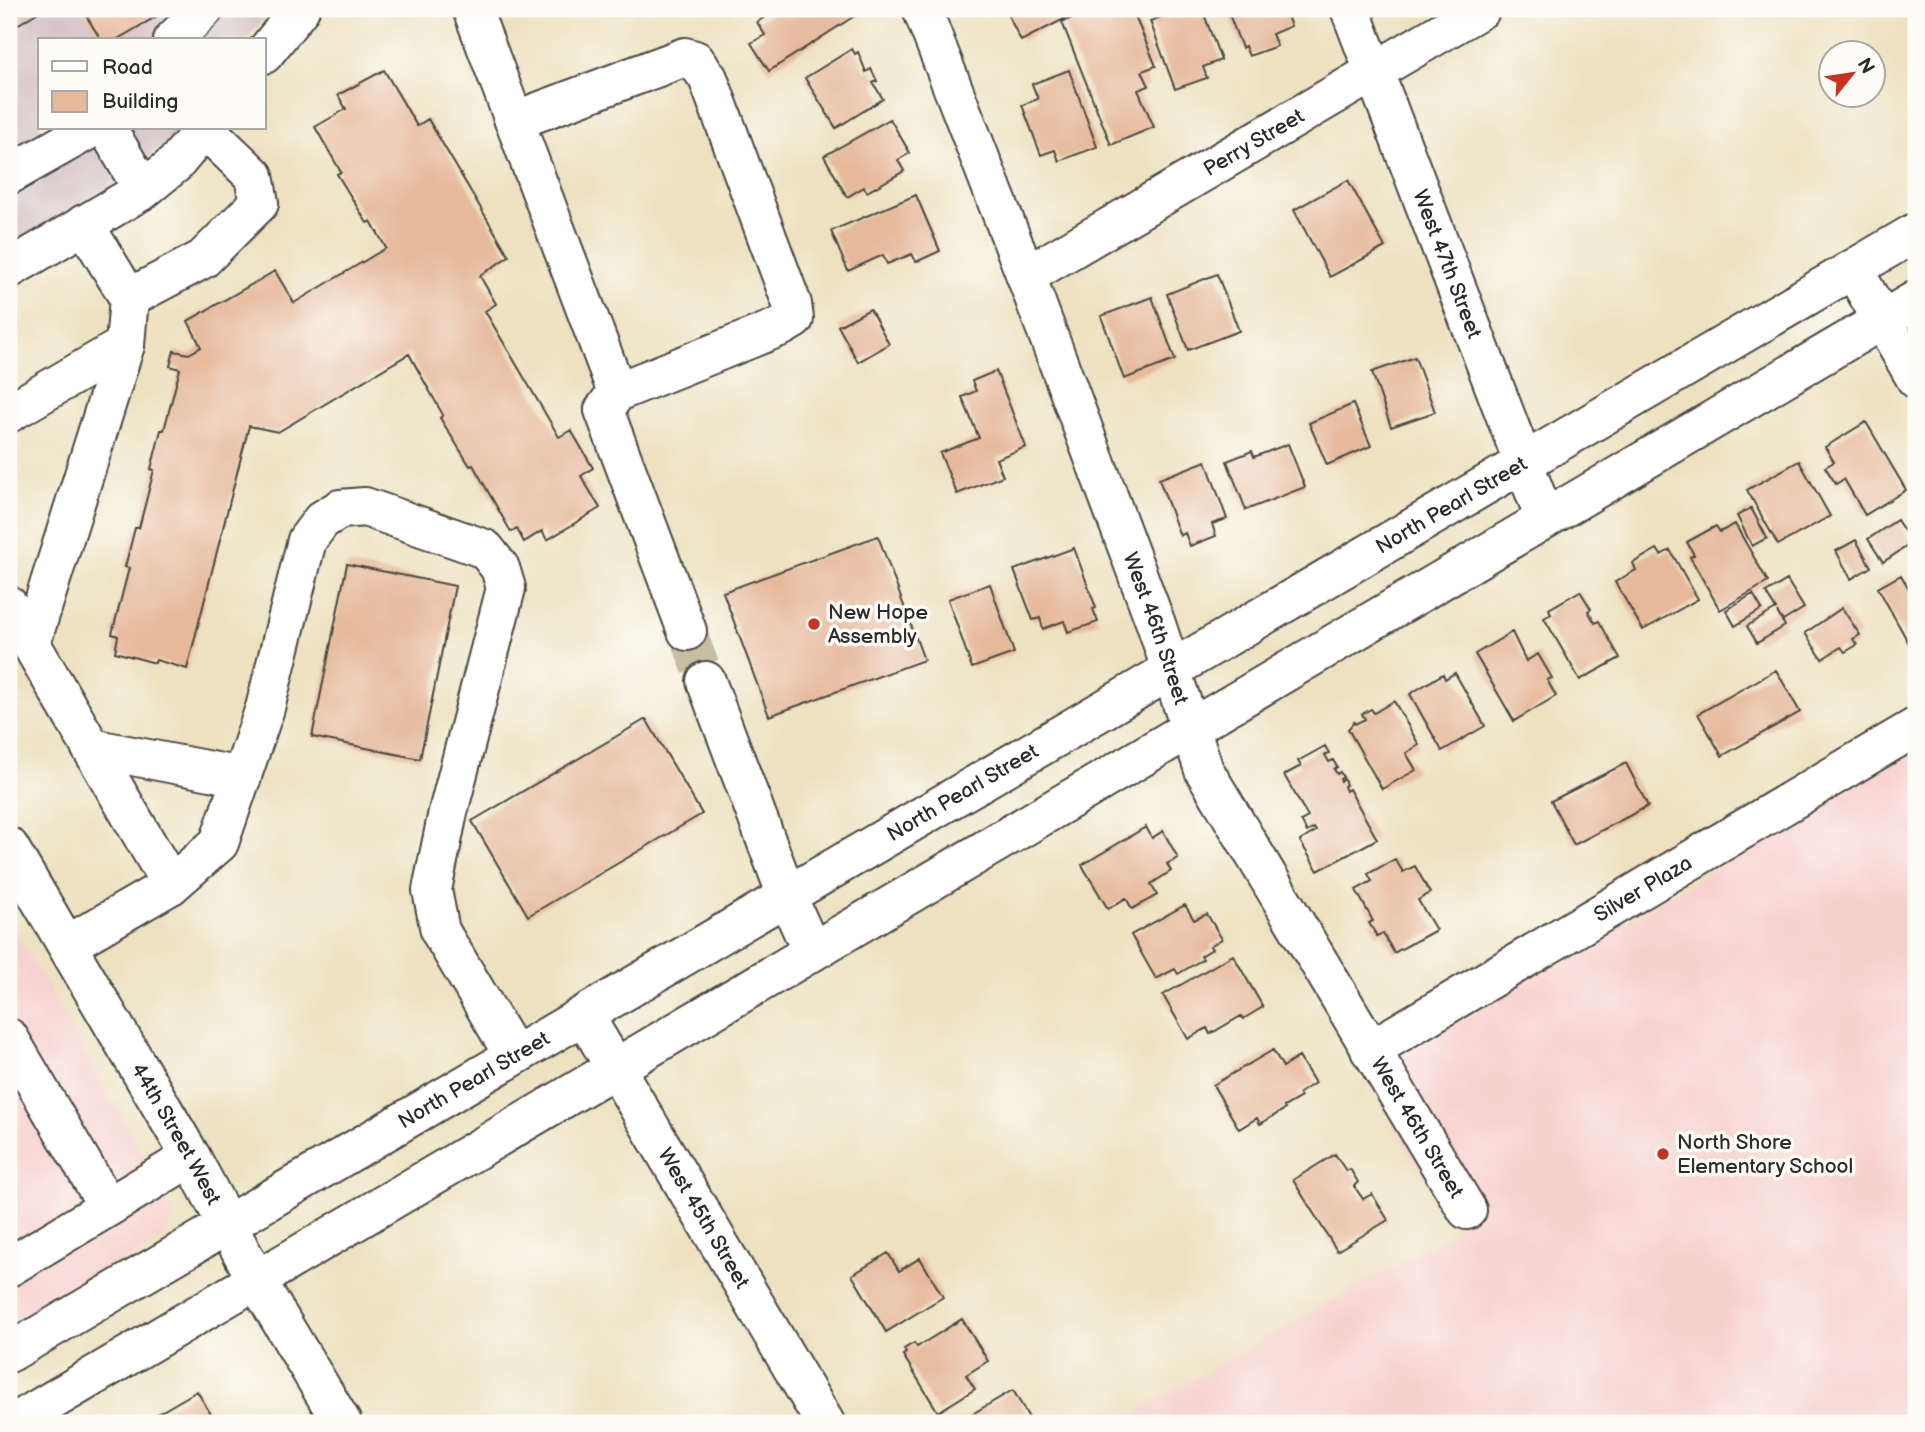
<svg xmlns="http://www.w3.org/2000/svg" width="1925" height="1432" viewBox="0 0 1925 1432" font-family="'Balsamiq Sans',sans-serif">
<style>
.built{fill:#f7d0ce}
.industrial{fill:#d2bec4}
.building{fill:#e6b99b}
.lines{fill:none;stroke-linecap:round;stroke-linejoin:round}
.minor-tunnel{stroke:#c6bda2;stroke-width:38;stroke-dasharray:38 19;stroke-linecap:butt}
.minor-casing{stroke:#484641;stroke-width:42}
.minor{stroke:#fff;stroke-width:38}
.poi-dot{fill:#c8321e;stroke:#fdfcf7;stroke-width:2.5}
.labels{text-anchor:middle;stroke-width:7;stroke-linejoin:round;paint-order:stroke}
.street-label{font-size:21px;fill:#2b2b2b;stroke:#fdfcf7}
.poi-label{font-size:21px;fill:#2b2b2b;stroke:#fdfcf7;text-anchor:start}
</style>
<rect width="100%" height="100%" fill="#fdfcf7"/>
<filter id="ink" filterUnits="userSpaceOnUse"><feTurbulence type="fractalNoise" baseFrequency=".0143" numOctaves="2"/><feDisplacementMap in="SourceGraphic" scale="14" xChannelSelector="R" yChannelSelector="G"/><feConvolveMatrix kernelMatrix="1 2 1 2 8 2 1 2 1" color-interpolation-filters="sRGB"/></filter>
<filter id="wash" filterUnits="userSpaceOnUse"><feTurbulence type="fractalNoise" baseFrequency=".00686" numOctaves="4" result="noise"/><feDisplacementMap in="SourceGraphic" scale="28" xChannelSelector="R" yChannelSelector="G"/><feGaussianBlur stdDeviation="1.57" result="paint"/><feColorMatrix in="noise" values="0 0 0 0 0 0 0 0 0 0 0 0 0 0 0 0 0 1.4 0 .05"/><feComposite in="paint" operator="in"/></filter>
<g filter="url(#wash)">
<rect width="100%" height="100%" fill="#ede1c0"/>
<path class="built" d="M1916 750V1423H1117L1457 1231 1364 1077Z
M9 918 165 1195 174 1216 169 1230 161 1240 9 1329Z"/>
<path class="industrial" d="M9 9H272L247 40H40V128H179L167 142 118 182 9 244Z"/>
<g id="blocks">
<path class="building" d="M9 9H43L9 30Z
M82 9H169L116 40H101Z
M522 9H545L525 16Z
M771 9H852L856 15 769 71 751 43 765 35 757 22 773 12Z
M1005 9H1064L1068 17 1021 41Z
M1094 9H1132L1156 66 1142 71 1149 86 1138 90 1154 127 1111 145 1062 22Z
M1182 9H1202L1221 60 1203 67 1207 78 1175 89 1150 21Z
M1227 9H1284L1291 26 1272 34 1277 46 1249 56 1245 46 1242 48Z
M852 49 855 54 858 52 866 72 871 69 877 81 873 83 883 99 836 128 805 78Z
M384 70 417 126 428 119 509 256 480 276 496 304 485 311 559 437 571 430 593 468 581 476 600 508 547 540 542 531 524 542 517 529 511 532 473 465 470 466 440 418 443 415 409 354 278 432 249 426 187 669 156 660 155 663 115 652 118 636 112 634 129 568 125 567 135 528H139L154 470 151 469 161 430H164L180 369 170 366 174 351 189 354 201 347 188 321 275 271 294 303 386 248 371 221 367 223 337 174 341 172 315 127 346 109 338 95Z
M1069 70 1097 147 1059 161 1055 150 1041 155 1022 105 1038 99 1032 84Z
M890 119 910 153 898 160 904 171 867 192 864 187 847 197 824 156Z
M1348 180 1385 247 1330 277 1294 210Z
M916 195 940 251 916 262 912 254 887 264 883 255 848 271 831 231Z
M1217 274 1239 331 1188 350 1167 294Z
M1152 297 1175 360 1124 379 1101 316Z
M870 309 889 344 858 362 838 326Z
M1415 357 1435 412 1391 427 1372 372Z
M996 371 1026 447 996 459 1003 476 957 494 940 453 979 438 962 397 976 391 972 381Z
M1353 404 1371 446 1327 465 1309 423Z
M1866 422 1906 490 1865 515 1844 479 1836 484 1825 467 1834 462 1825 447Z
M1288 444 1305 487 1246 510 1227 461 1252 451 1254 457Z
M1206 461 1227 519 1212 524 1216 536 1190 546 1185 533 1180 536 1159 479Z
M1799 461 1830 516 1778 545 1747 490Z
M1751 508 1767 538 1752 546 1737 516Z
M1897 520 1912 543 1883 562 1868 539Z
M1735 524 1768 582 1720 610 1690 557 1694 555 1687 542 1716 526 1720 532Z
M878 536 924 660 769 716 723 592Z
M1856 540 1871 567 1851 579 1836 551Z
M1074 548 1096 608 1093 609 1098 622 1068 632 1064 621 1043 629 1040 618 1033 620 1014 570Z
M1657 549 1661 555 1670 550 1698 599 1643 630 1615 582 1636 570 1633 563Z
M347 564 455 586 420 759 312 737Z
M1901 575 1914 598 1916 597V644L1911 647 1878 588Z
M1787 580 1804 608 1783 621 1777 612 1785 626 1757 643 1747 626 1776 609 1766 593Z
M990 584 1014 653 972 668 948 599Z
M1580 591 1591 609 1588 611 1595 623 1599 621 1620 658 1580 680 1544 618 1551 614 1549 609Z
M1753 594 1762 609 1735 626 1726 610Z
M1842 608 1860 635 1853 639 1857 645 1845 652 1841 647 1822 659 1805 633Z
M1512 632 1526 661 1538 654 1552 678 1547 680 1556 696 1514 721 1475 654Z
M1776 670 1800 712 1722 756 1698 714Z
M1455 673 1485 726 1442 751 1410 694 1443 674 1445 679Z
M1394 701 1419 745 1406 753 1416 770 1382 789 1348 729 1354 722 1355 724 1365 719 1362 714 1371 709 1374 713Z
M646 719 702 814 528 916 472 821Z
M1325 746 1329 753 1325 755 1329 762 1333 760 1337 767 1334 769 1337 774 1340 772 1343 777 1340 779 1341 781 1344 779 1346 785 1344 786 1346 791 1349 789 1377 839 1318 871 1300 841 1316 831 1314 828 1307 832 1301 821 1308 817 1284 775 1301 766 1298 761Z
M1626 763 1648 806 1574 845 1551 801Z
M1146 827 1152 838 1163 831 1178 858 1167 864 1171 871 1151 884 1157 895 1132 909 1126 898 1108 909 1082 865Z
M1395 859 1403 872 1415 866 1430 893 1418 900 1436 930 1394 953 1383 933 1377 936 1369 923 1373 921 1356 890 1372 881 1368 874Z
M1185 905 1194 920 1207 914 1222 939 1210 946 1212 949 1201 956 1203 959 1178 974 1175 969 1156 979 1131 935Z
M1233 955 1263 1007 1243 1019 1241 1016 1210 1034 1207 1028 1188 1039 1163 995Z
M1273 1050 1283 1067 1299 1057 1315 1083 1299 1093 1301 1097 1284 1107 1285 1109 1260 1124 1257 1118 1239 1129 1213 1085Z
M1335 1154 1346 1171 1350 1169 1358 1182 1354 1186 1363 1199 1372 1194 1388 1220 1337 1251 1293 1180Z
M888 1253 899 1271 920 1258 943 1297 886 1332 852 1275Z
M962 1319 988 1361 966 1375 975 1389 938 1412 903 1355 906 1353 904 1349 914 1343 917 1347Z
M1013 1390 1032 1423H957Z
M197 1391 216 1423H159L154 1416Z"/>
</g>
</g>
<g filter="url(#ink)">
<use href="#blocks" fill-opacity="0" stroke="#484641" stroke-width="2"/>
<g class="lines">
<path class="minor-tunnel" d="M687 631 706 681"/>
<g class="minor-casing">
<g id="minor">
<path d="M472 9 617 392 604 410 687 631"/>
<path id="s1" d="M922 9 1026 276 1156 624 1204 770 1467 1210"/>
<path id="s2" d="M1350 9 1545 519"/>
<path d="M173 40 204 9"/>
<path d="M264 54 300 9"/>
<path d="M514 121 685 57 695 60 708 78 792 304 794 319 782 326 617 392"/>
<path d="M107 128 143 190"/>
<path d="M9 175 92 128"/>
<path d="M84 224 129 298"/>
<path d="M9 269 143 190 175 164 205 128"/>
<path d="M1853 269 1916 379"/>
<path id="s3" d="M1026 276 1481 9"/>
<path d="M9 413 125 345 129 298 203 259 259 203 254 176 204 128"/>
<path d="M9 606 171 885"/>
<path d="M31 643 125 345"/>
<path d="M706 681 787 896 812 952"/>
<path d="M91 748 242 777"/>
<path id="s4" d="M9 847 191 1157 257 1281 342 1423"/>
<path d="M67 945 171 885 219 843 265 708 307 540 322 520 340 509 365 507 485 549 500 568 506 588 448 812 432 890 440 931 514 1056"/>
<path id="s5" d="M584 1015 825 1423"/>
<path d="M9 1038 108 1207"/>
<path id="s6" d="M1370 1050 1916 727"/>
<path d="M9 1267 191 1157"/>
<path id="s7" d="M9 1353 1916 232"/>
<path d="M14 1423 1916 300"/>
</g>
</g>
<use href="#minor" class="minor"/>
</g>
</g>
<g class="poi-dot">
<circle cx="814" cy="624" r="7"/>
<circle cx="1663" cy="1154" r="7"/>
</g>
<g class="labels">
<g class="street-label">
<text dy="7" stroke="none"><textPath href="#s3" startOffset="264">Perry Street</textPath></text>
<text dy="7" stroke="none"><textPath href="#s2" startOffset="273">West 47th Street</textPath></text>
<text dy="7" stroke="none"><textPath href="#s7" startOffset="1673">North Pearl Street</textPath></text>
<text dy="7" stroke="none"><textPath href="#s1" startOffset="662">West 46th Street</textPath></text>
<text dy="7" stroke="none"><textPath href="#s7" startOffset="1106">North Pearl Street</textPath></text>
<text dy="7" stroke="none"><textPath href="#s6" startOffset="317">Silver Plaza</textPath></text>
<text dy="7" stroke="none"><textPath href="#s7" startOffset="539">North Pearl Street</textPath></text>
<text dy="7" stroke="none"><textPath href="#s1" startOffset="1228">West 46th Street</textPath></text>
<text dy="7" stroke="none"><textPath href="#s4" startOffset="332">44th Street West</textPath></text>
<text dy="7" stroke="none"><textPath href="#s5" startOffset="236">West 45th Street</textPath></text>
</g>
<g class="poi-label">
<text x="828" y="619">New Hope<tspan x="828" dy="24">Assembly</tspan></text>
<text x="1677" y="1149">North Shore<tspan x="1677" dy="24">Elementary School</tspan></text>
</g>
</g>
<rect width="1925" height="1432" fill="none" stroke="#fdfcf7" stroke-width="35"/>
<rect x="38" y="38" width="228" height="91" fill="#fdfcf7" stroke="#a9a8a5" stroke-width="2"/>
<rect x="52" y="61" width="35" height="10" fill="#ffffff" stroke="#a9a8a5" stroke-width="2"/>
<text x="102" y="74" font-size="21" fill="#2b2b2b">Road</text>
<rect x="52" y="91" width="35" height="21" fill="#e6b99b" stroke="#a9a8a5" stroke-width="2"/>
<text x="102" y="108" font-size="21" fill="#2b2b2b">Building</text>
<g transform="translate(1852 74) rotate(60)"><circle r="33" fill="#fdfcf7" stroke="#a9a8a5" stroke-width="2"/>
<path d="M0-5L12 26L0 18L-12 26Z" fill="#c8321e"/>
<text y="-10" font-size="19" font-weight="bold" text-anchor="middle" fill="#2b2b2b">N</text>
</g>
</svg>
